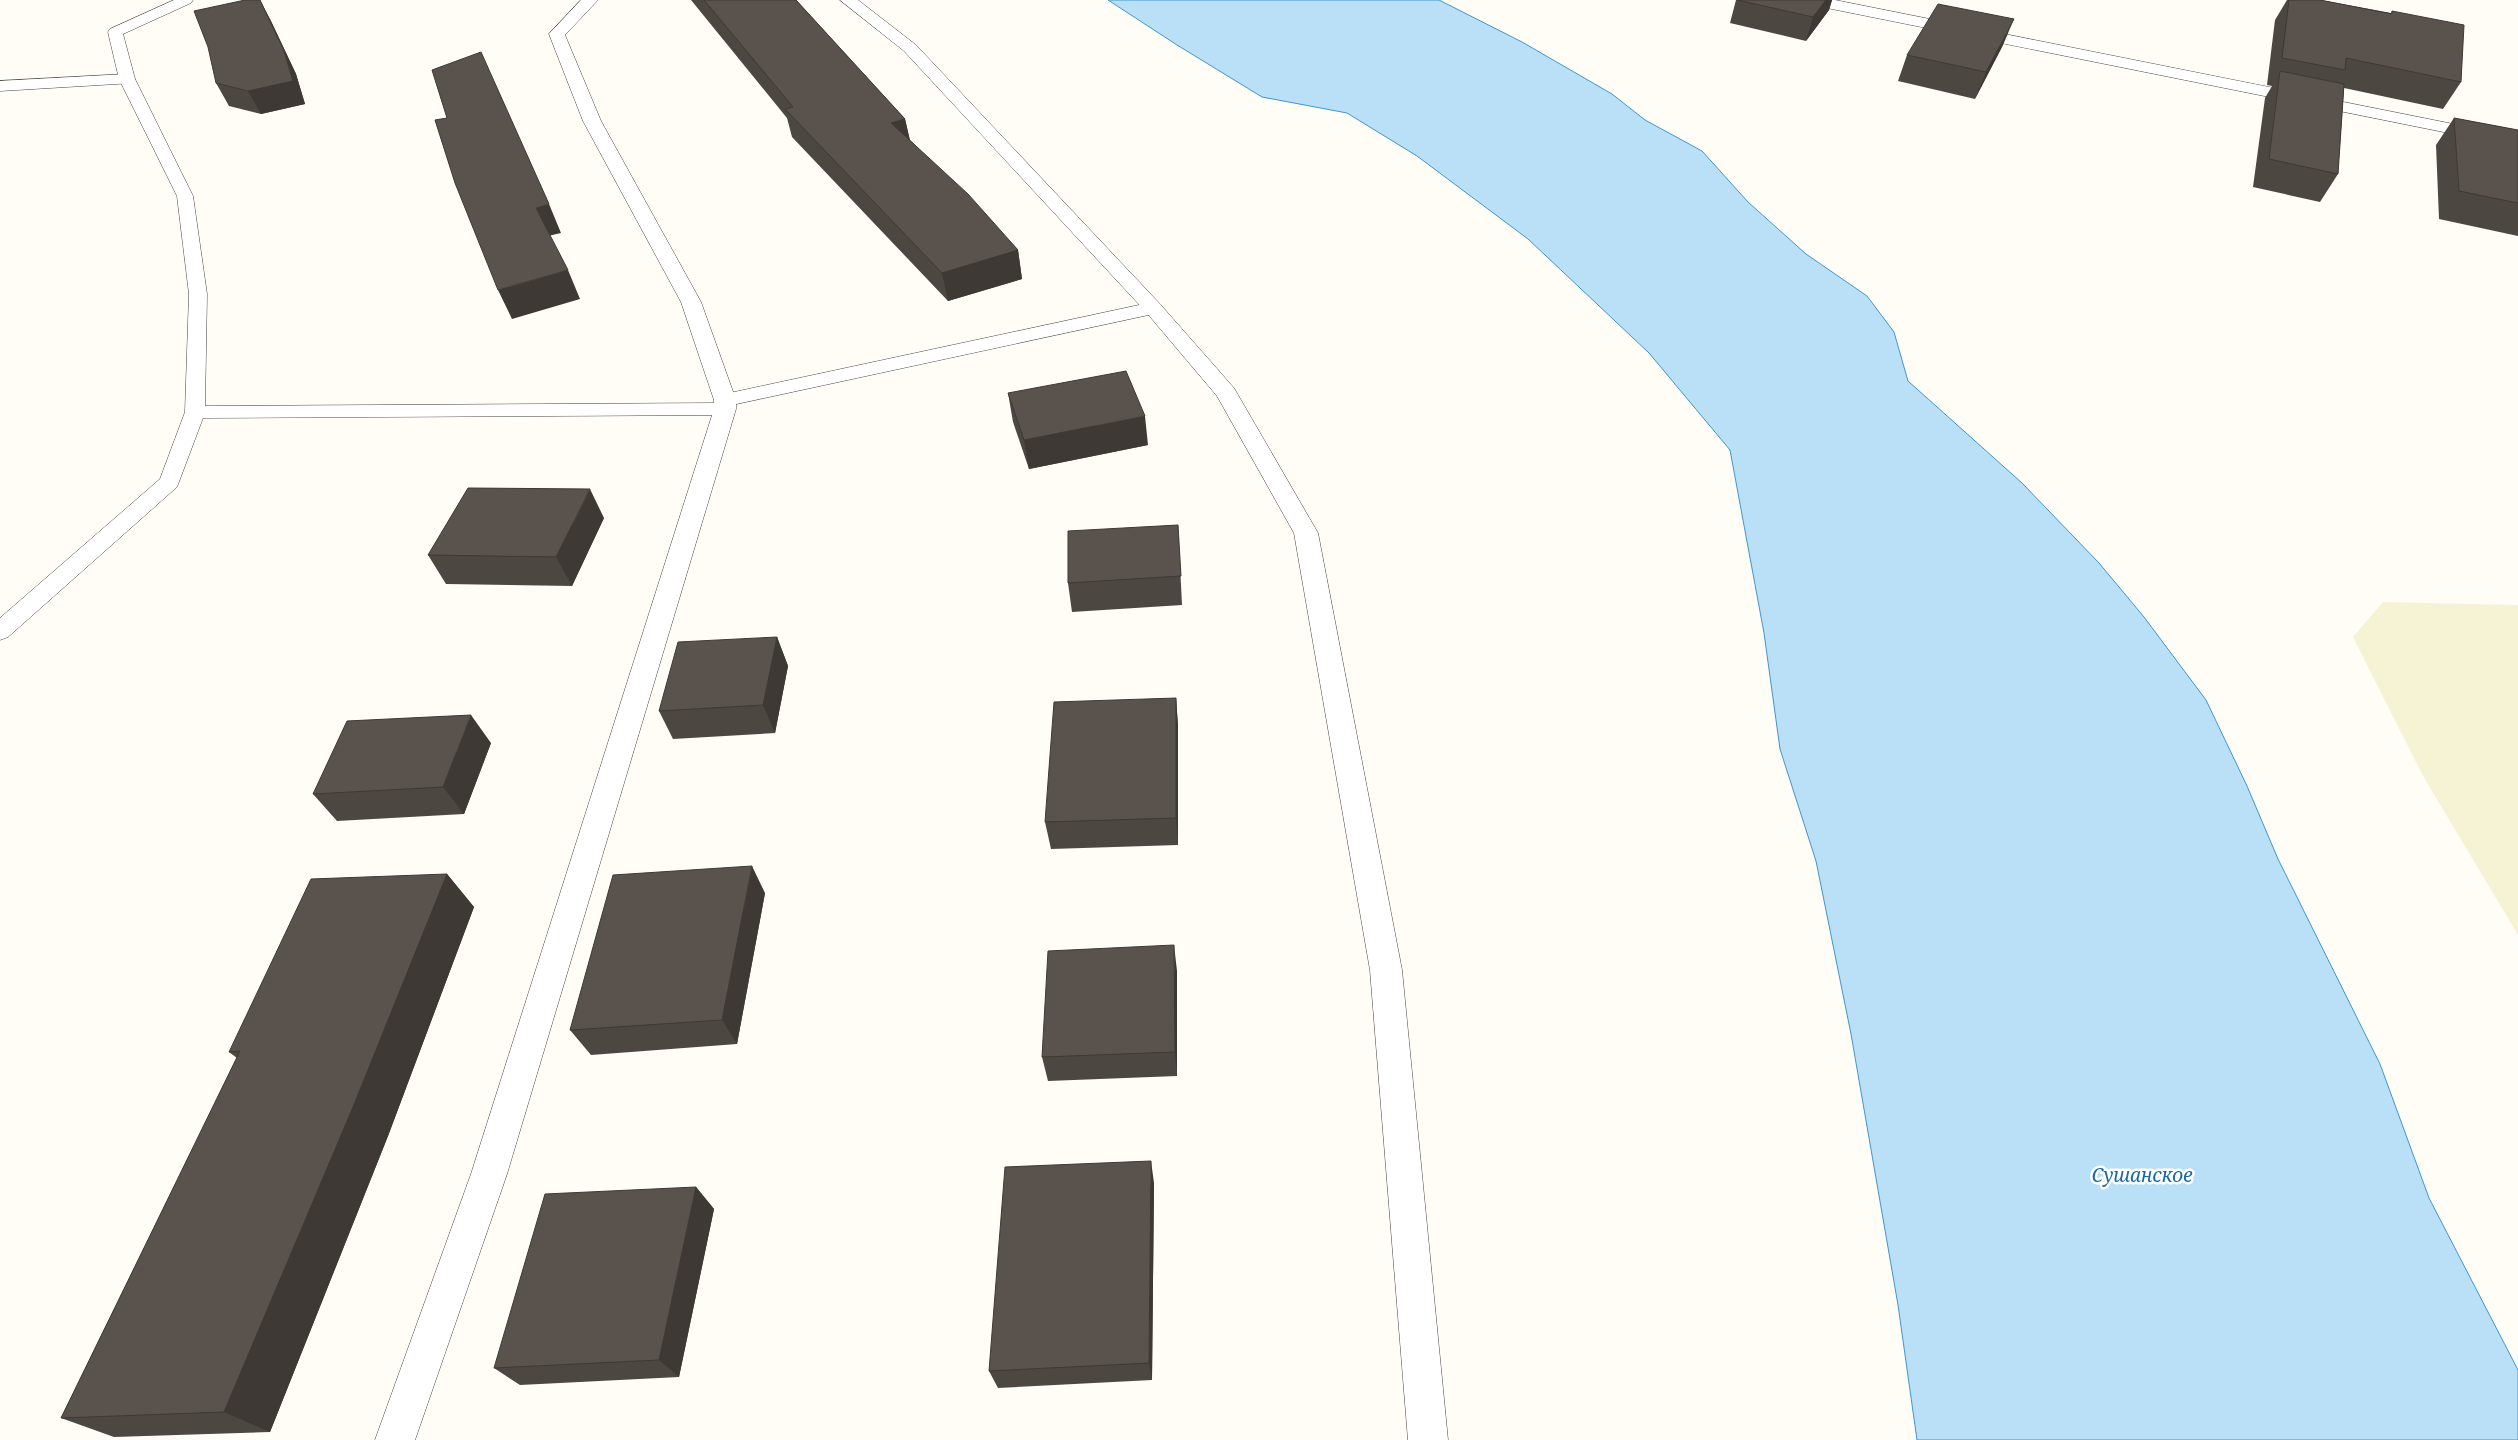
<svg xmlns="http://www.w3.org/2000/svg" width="2518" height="1440" viewBox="0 0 2518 1440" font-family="'Noto Serif',serif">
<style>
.farmland{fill:#f6f3d4}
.water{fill:#b9e0f7;stroke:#3f96cf}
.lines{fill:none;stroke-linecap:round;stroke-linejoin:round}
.lane-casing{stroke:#444;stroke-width:1}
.street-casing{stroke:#444;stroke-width:1}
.lane{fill:#fff;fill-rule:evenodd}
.street{fill:#fff;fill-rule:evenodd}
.wall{fill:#4d4742}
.shaded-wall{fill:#3f3936}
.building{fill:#5a524d;stroke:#3f3936}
.labels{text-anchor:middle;stroke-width:5;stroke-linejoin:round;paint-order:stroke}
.near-water-label{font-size:19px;font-style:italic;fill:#1768a6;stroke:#fff}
</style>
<rect width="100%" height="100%" fill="#fffdf5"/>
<path class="farmland" d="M2383 602 2518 605V935L2423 776 2353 637Z"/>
<path class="water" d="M1108 0H1439L1522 42 1612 94 1645 120 1702 151 1748 202 1806 254 1867 296 1894 332 1908 381 2022 483 2099 563 2144 617 2206 700 2247 786 2278 859 2380 1064 2429 1198 2518 1370V1440H1917L1898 1305 1851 1034 1816 861 1780 749 1764 633 1730 450 1649 353 1528 239 1417 156 1347 113 1262 97 1177 45Z"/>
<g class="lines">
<g class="lane-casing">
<path id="lane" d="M174 0H193L191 3 123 34 135 79 193 196 207 294 205 406 717 403 715 400 718 396 725 394 1153 302 1160 304 1162 308 1160 312 1153 314 732 405 735 409 732 413 725 415 203 418 177 487 8 637 0 640V618L160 479 185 412 189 294 177 196 119 79 108 32 110 29Z"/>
</g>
<g class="street-casing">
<path id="street" d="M581 0H598L565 35 601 121 701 302 736 400V409L507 1174 415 1440H375L471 1174 714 409V400L681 302 583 121 549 34Z
M840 0H858L916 45 1160 304 1234 388 1318 533 1402 970 1448 1440H1408L1370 970 1294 533 1217 396 1146 312 904 51Z
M1804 0H1835L2518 137V147L1812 5Z
M127 74 133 75 135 79 133 83 0 91V81Z"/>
</g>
<use href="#lane" class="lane"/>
<use href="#street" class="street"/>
</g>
<path class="wall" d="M691 0H796L905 119 910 140 1018 250 1022 279 948 301 792 137 787 118Z
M1736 0H1832L1829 10 1806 41 1730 23Z
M2287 0H2320L2391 13 2392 11 2461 82 2443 109 2344 88 2338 174 2320 202 2253 187 2265 98 2272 86 2267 85 2275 20Z
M270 19 296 74 305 104 261 114 229 106 216 83Z
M2003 45 1975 99 1898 81 1907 55Z
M2454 118 2518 130V236L2439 219 2436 145Z
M1008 393 1148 445 1029 469 1013 422Z
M604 518 572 586 446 584 428 555Z
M1178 525 1182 605 1072 612 1068 583Z
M777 637 788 666 775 733 673 739 659 711Z
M1176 698 1178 726V845L1051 849 1045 822Z
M491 743 464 814 337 821 313 794Z
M447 874 474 907 388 1136 270 1432 114 1437 61 1418 237 1058 229 1052Z
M765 893 737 1044 591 1055 570 1030Z
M1177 971V1076L1048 1081 1042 1057Z
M1154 1183 1152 1380 998 1388 989 1371Z
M696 1187 714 1209 679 1377 520 1385 494 1368Z"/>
<path class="shaded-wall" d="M260 0 270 19 296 74 305 104 261 114 248 91Z
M1826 0H1832L1829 10 1806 41 1813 17Z
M2014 19 2003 45 1975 99 1986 72Z
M905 119 911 146 891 123Z
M549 204 561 233 548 236 536 208Z
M1018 250 1022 279 948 301 942 273Z
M568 270 580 299 512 319 498 290Z
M1145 416 1148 445 1029 469 1024 440Z
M590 489 604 518 572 586 556 557Z
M777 637 788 666 775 733 763 705Z
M1176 698 1178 726V845L1176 818Z
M471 715 491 743 464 814 443 787Z
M752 866 765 893 737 1044 722 1020Z
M447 874 474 907 388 1136 270 1432 224 1412Z
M1174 945 1177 971V1076L1175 1052Z
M1151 1161 1154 1183 1152 1380 1149 1363Z
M696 1187 714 1209 679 1377 659 1360Z"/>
<path class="building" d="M245 0H260L284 51 293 81 248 91 216 83 208 47 194 11Z
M704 0H796L905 119 891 123 968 194 1018 250 942 273 785 109 793 107Z
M1737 0H1826L1813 17Z
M2289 0H2320L2392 14V11L2464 25 2461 82 2346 58 2345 70 2282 58Z
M1938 4 2014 19 1986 72 1907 55Z
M481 52 549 204 536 208 568 270 498 290 455 183 435 120 447 118 432 70Z
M2280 71 2344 84 2338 174 2269 159Z
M2454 118 2518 130V203L2459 191Z
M1126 371 1145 416 1024 440 1008 393Z
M468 488 590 489 556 557 428 555Z
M1178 525 1181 576 1068 583V531Z
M777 637 763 705 659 711 678 642Z
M1176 698V818L1045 822 1054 702Z
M471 715 443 787 313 794 347 721Z
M752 866 722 1020 570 1030 613 875Z
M447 874 353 1107 224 1412 61 1418 240 1051 229 1052 311 879Z
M1174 945 1175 1052 1042 1057 1048 951Z
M1151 1161 1149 1363 989 1371 1005 1167Z
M696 1187 659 1360 494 1368 545 1194Z"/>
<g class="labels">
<g class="near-water-label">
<text x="2142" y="1182">Сушанское</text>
</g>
</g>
</svg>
